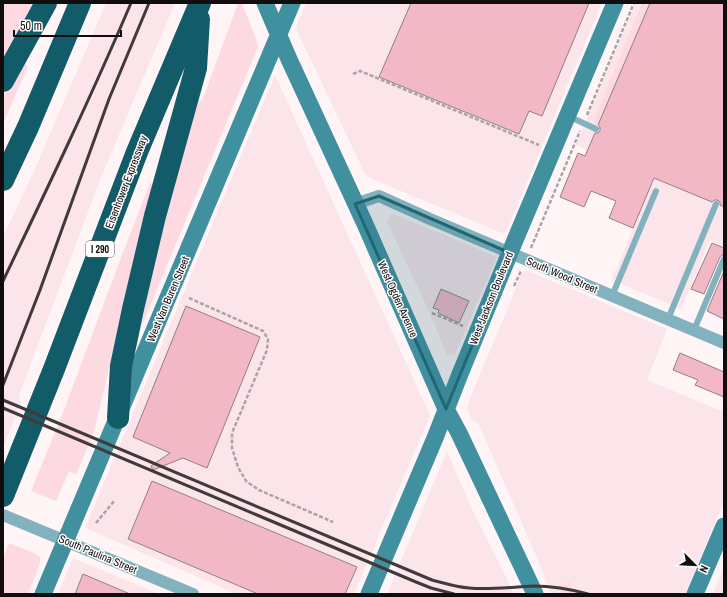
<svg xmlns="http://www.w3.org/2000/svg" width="727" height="597" viewBox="0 0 727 597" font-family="'Archivo Narrow',sans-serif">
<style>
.built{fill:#fbe5ea}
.green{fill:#fddae2}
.building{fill:#f3b8c6;stroke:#8c8183}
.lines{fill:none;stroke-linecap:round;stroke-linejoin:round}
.path{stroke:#aca3a5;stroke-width:2.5;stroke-dasharray:4 2;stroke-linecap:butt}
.lane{stroke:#82b2bd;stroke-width:6}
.street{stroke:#82b2bd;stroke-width:12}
.secondary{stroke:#4190a0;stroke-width:17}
.highway{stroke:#125c69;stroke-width:22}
.rail{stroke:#403a3b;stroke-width:3}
.marked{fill:#1f6775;fill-opacity:0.2;stroke:#1f6775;stroke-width:3;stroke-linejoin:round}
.labels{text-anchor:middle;stroke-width:3;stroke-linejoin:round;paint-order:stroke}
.shield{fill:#fff;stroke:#585556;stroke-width:1}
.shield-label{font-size:10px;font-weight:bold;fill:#110c0d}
.street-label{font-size:11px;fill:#110c0d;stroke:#fff}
</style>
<rect width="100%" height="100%" fill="#fff4f6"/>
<path class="built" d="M106 3H175L102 175 19 395 21 403 3 448V237L34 171Z
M306 3H602L506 232 504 233H502L372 179 365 174 298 33 296 27Z
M636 3H724V246L710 240 681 309 612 280 654 179 576 145Z
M275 75 430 415 354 594H235L212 583 85 528Z
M391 213 497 257 455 354 447 355 428 309 387 222Z
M525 271H528L667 329 647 380 724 412V502L685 594H551L535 553 478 423 472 420 467 408 471 396 521 276 523 273Z
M447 451 470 505 505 575 514 594H387Z
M73 558 159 594H58Z
M724 567V594H713Z"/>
<path class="green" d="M5 3H36L3 64V8Z
M238 3H242L256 39 258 47 140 330 182 143 199 100 202 101Z
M642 3H650L598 125 593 122Z
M22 63 28 66 3 124V97Z
M150 183 156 184 121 318 94 432 76 475 69 471 56 501 31 491 64 410 119 263Z
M9 543 34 553 40 557V563L28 594H3V558Z
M570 582 575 594H561L558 587Z"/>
<path class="building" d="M411 3H589L542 116 529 111 519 134 379 77Z
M650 3H724V207L720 205V202L717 200H714L712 202 654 178 633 228 609 218 616 201 591 191 584 207 560 197 578 153 585 156 595 133H598L600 131V127L598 125Z
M712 243 724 248V255H722L720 257 704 294 691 289Z
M724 271V319L707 311Z
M441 289 469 301 459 323 438 313 439 310 433 308Z
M186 306 260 337 207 468 183 458 153 470 151 466 170 453 133 437Z
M680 353 724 372V397L695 385 698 380 673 370Z
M152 481 357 567 345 594H258L128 539Z
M83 574 130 594H75Z"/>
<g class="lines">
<path class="path" d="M353 74 360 71 539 145
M587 115 634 3
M531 248 580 131
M514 286 521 271
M189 298 263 331 268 339 267 350 232 433V448L238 467 246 481 259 490 333 522
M432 313 463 326
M96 523 115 500"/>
<path class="lane" d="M568 116 596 129
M612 296 656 191
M668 319 716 204
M694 330 724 259"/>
<path class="street" d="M355 204 379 196 430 219 724 343
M3 515 193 594"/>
<path class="secondary" d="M265 3 288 57 365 224 446 409 459 433 535 594
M43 594 292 3
M369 594 435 438 460 374 518 233 615 3
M695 594 724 526"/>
<path class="highway" d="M3 81 46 3
M3 180 28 127 80 3
M118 418 121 366 133 309 155 216 196 68 199 19
M3 496 54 369 137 152 200 3"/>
<path class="rail" d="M3 281C47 189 91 97 131 3
M3 385 40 290 109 99 149 3
M3 400 432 580C444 583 456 587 469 588 490 590 512 587 533 586 552 586 570 589 588 594
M3 408 416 582 431 588 454 594"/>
</g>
<path class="marked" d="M379 196 510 253 446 409 355 204Z"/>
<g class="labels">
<rect class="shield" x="86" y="241" width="28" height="16" rx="3"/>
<g class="shield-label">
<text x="100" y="253">I 290</text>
</g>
<g class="street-label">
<text transform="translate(126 182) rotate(-69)" y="4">Eisenhower Expressway</text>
<text transform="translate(562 275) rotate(23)" y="4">South Wood Street</text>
<text transform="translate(491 298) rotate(-68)" y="4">West Jackson Boulevard</text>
<text transform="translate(168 299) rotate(-67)" y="4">West Van Buren Street</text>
<text transform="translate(398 299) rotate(66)" y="4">West Ogden Avenue</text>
<text transform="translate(98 554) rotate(23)" y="4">South Paulina Street</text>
</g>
</g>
<rect width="727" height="597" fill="none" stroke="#110c0d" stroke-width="8"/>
<g transform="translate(695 565) rotate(114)" stroke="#ffffff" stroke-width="3" paint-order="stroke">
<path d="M0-3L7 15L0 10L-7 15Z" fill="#110c0d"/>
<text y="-6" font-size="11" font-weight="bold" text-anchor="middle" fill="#110c0d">N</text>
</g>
<path d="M14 30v6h107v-6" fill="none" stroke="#110c0d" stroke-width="2"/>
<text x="20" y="30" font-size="12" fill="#110c0d" stroke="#ffffff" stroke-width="3" paint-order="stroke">50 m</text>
</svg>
